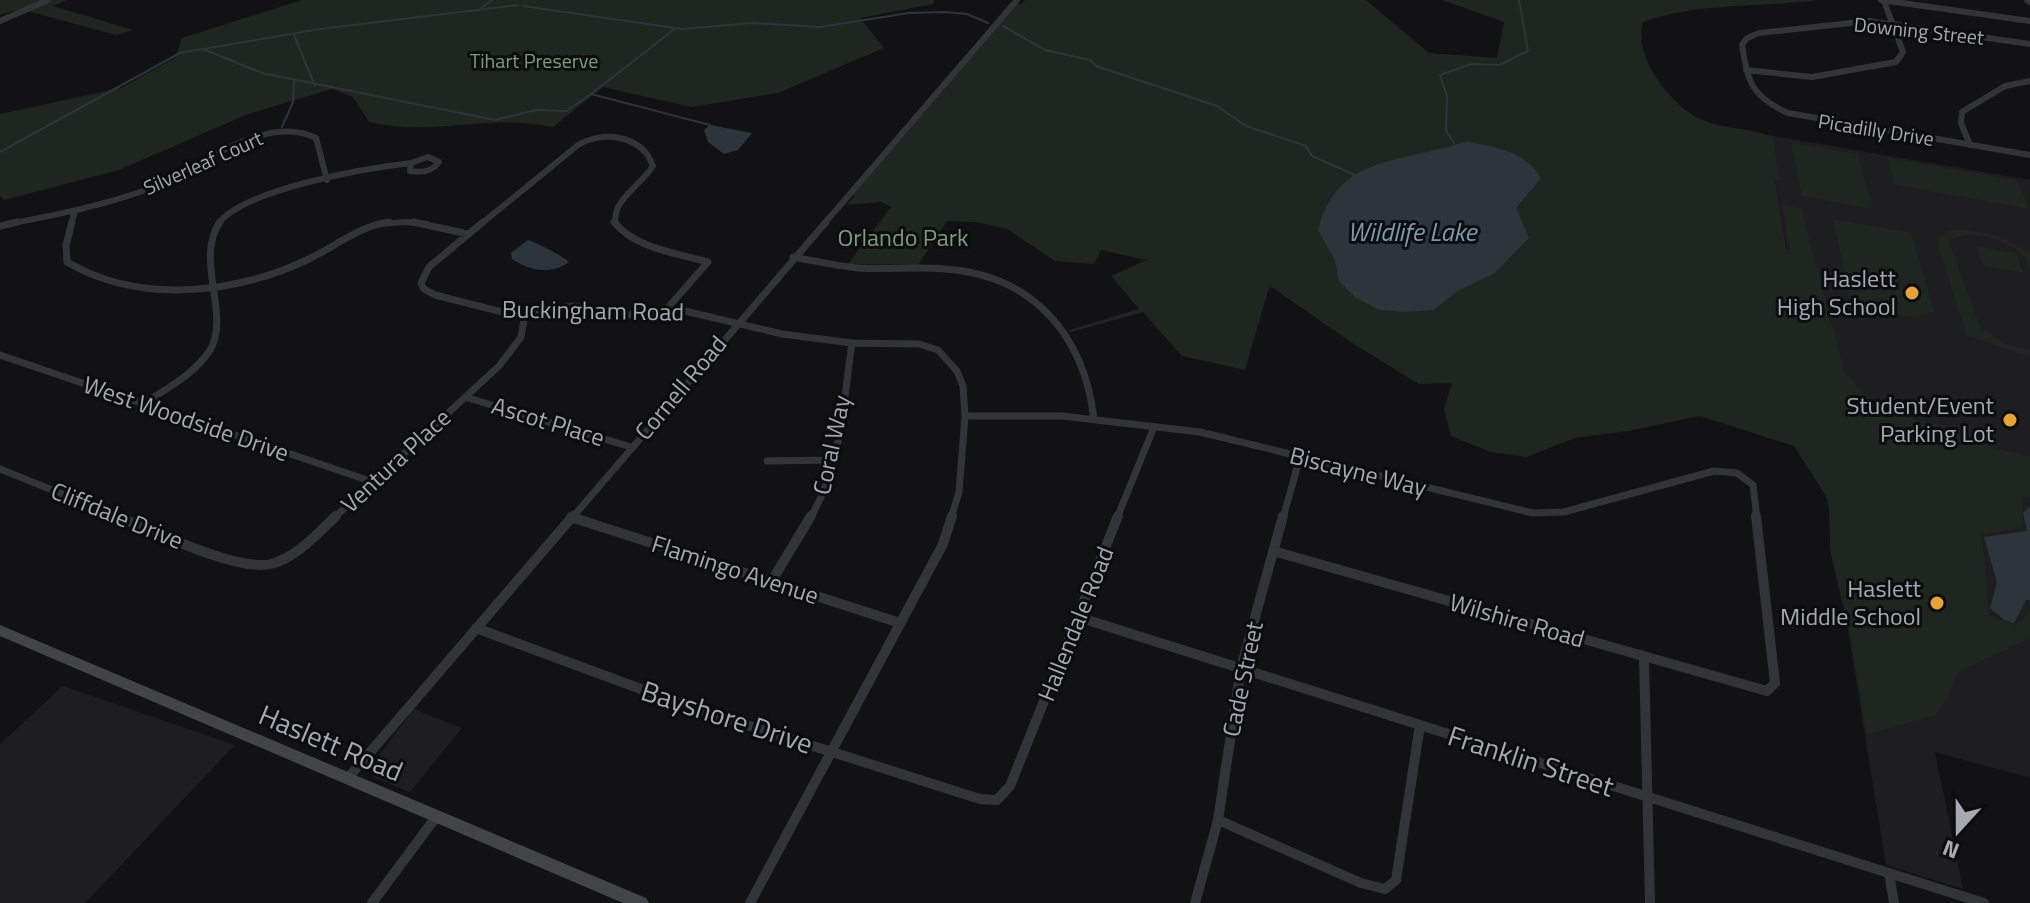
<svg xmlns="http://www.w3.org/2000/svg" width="2030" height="903" viewBox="0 0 2030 903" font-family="'Titillium Web',sans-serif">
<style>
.built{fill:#1e1e21}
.green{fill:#1f261f}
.water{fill:#2c353b}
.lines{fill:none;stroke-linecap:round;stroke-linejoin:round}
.stream{stroke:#2c353b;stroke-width:2}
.street-far2{stroke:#333438;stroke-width:6}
.street-far1{stroke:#333438;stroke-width:7}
.street{stroke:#333438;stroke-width:10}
.secondary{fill:#424448;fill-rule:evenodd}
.poi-dot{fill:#e6a438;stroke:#0d0d0f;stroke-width:3}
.labels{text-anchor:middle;stroke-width:6;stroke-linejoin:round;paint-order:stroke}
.far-street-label{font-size:20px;fill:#a4aab3;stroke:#0d0d0f}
.far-park-label{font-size:20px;fill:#7c9d7d;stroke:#0d0d0f}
.park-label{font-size:24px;fill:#7c9d7d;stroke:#0d0d0f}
.poi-label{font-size:24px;fill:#a4aab3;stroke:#0d0d0f;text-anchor:end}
.street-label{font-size:24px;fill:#a4aab3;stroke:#0d0d0f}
.water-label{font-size:26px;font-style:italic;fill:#7d99ad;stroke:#0d0d0f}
.near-street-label{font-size:28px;fill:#a4aab3;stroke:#0d0d0f}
</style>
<rect width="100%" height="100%" fill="#121214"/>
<path class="built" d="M1768 135 2030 180V778L1935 752 1963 889 1886 865Z
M63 686 235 745 85 903H0V744Z
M414 709 462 728 410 792 373 777 370 767Z"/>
<path class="green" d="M0 0H67L53 6 133 30 116 35 20 9 0 15Z
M302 0H935L933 4 860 18 884 48 778 93 691 107 603 87 553 127C492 113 429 137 369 122L353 97 332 89 248 114 119 170 4 200 0 196V114L121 88 175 58 182 38Z
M1025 0H1366L1429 53 1497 58 1504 22 1442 0H1817C1759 8 1699 2 1643 22 1633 56 1669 104 1700 119 1722 129 1751 128 1773 137L1779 180H1775L1787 254H1791L1782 204 1801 209 1845 373 1868 397 1891 410 1916 420 1946 425 1971 434 1990 447 2030 457V497H2023L2022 527 1982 535 1989 615 2015 626 2030 612V638L1959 671 1948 697 1935 715 1867 734 1849 631 1830 550 1829 501 1794 446 1700 416 1628 431 1575 438 1526 457 1491 452 1451 436 1444 409 1452 383 1419 384 1352 343 1273 288 1269 287 1245 370 1182 356 1143 312 1071 332 1069 330 1139 309 1111 276 1146 260 1101 250 1094 264 1055 261 1007 229 976 222 947 221 918 265 848 264 891 207 881 202 846 205 855 196 851 195 1017 4H1021Z
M1791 143 1858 154 1873 209 1802 196Z
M1888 158 2018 181 2029 209 1894 184Z
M1833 219 1911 233 1934 311C1912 323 1875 310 1852 305Z
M1964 230 1995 235 2030 253V270C2027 264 2026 258 2021 253 2006 239 1965 226 1949 242L1980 327 2004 343 2030 351V357L1967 335 1937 243C1940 230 1953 230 1964 230Z
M1976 246 2015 253 2024 273 1983 265Z"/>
<path class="water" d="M710 125 752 133 738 150 724 154 708 142 704 130Z
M1469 142C1497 147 1526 152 1541 178L1516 208 1529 238 1495 273 1457 291 1434 310 1403 312 1380 310 1356 298 1339 281 1335 260 1318 230C1335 164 1384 163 1439 149 1450 147 1457 143 1469 142Z
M528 240C534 241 566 258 569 262 551 275 529 271 512 259L511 253Z
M2030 506V600H2026L2014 623 2004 620 1990 608 1997 582 1984 537 2027 531 2023 513Z"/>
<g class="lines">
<path class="stream" d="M523 6 682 29 752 23 820 27 909 13 945 12 967 14 988 23
M482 7 492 0
M1003 26 1045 50 1090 60 1096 66 1217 106 1246 126 1306 146 1312 156 1355 175
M676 28 591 94 710 125
M294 35 315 86
M203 49 262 73 495 120 536 110 566 111 591 94
M282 127 293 102 294 81
M1454 143 1446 131 1447 96 1440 75 1471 64 1499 65 1528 51 1519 0
M0 152 180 53 320 29 518 5"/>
<path class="street-far2" d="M1881 0 2030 21
M2027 0 2030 2
M0 21 48 0
M2030 44 1869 21 1759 33 1747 38 1742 45C1748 83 1752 97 1788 113L2030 155
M1746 70 1812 77 1896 62 1903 52 1884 1
M1970 145 1961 123 1962 112 2005 86 2030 81
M428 157 439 162C432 172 422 173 410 171L411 163Z
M8 224C52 216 97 207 140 192 190 175 263 111 316 138L327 180
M71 224 75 211
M218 224C244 189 367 168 411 163
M379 224 406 222 427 224
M481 224 578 145C603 130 642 135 653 166 642 184 610 202 616 224
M824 224 1017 0"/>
<path class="street-far1" d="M72 222 66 245 67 262C140 305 237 294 311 258 337 245 360 226 389 222
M413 222 468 234
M483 222 429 267 421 283 424 289 435 295 514 315 573 306 626 315 685 311 782 334 852 343 919 344 938 350 957 371 963 386 965 416 959 492 951 518
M614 222C636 249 676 253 708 262L665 311
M0 226 18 222
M793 257C815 261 837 266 859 268 888 270 917 266 945 269 1033 275 1084 335 1094 419
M0 355 373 482
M465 397 631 447
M142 405C165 389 194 375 210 350 231 315 194 259 220 222
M965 416H1062L1200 432 1533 513 1564 512 1714 471 1737 473 1753 485 1757 518
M767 461 834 460
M0 469 122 518
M571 517 574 518
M334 518 499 366 521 337 525 314
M572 518 826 222
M810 518C842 467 843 401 852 343
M1117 518 1154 427
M1283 518 1300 457"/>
<path class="street" d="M117 516C151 530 237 572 271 564 296 558 318 533 336 516
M571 517 900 623
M1273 551 1767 691 1775 683 1756 516
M771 582 811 516
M1078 617 1984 903
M476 628 684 705 980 799 997 800 1010 786 1118 516
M1644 658 1650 903
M348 778 573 516
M1218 820 1361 883 1385 889 1396 880 1420 725
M1889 873 1894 903
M372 903 436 817
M750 903 943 544 952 516
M1195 903 1218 820 1241 668 1283 516"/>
<path class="secondary" d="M0 625 646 898 649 903H623L0 636Z"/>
</g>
<g class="poi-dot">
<circle cx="1912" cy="293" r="8"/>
<circle cx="2010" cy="420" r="8"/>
<circle cx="1937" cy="603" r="8"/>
</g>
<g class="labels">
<g class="far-street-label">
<text transform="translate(1919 31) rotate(6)" y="7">Downing Street</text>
<text transform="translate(1876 130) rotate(9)" y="7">Picadilly Drive</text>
<text transform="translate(203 163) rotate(-24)" y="7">Silverleaf Court</text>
</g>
<g class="far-park-label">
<text x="534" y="68">Tihart Preserve</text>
</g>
<g class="park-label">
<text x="903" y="246">Orlando Park</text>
</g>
<g class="poi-label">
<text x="1896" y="287">Haslett<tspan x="1896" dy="28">High School</tspan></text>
<text x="1994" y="414">Student/Event<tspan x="1994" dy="28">Parking Lot</tspan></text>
<text x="1921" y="597">Haslett<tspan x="1921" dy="28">Middle School</tspan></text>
</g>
<g class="street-label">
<text transform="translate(593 311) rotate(1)" y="8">Buckingham Road</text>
<text transform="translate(681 388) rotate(-50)" y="8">Cornell Road</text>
<text transform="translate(186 419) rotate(19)" y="8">West Woodside Drive</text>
<text transform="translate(548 422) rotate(17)" y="8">Ascot Place</text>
<text transform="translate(832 445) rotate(-78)" y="8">Coral Way</text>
<text transform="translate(396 461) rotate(-43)" y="8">Ventura Place</text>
<text transform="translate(1358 472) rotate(14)" y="8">Biscayne Way</text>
<text transform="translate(117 516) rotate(22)" y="8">Cliffdale Drive</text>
<text transform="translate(735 570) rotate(18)" y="8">Flamingo Avenue</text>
<text transform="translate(1517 621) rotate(16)" y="8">Wilshire Road</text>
<text transform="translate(1076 624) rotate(-68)" y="8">Hallendale Road</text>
<text transform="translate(1243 679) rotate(-78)" y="8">Cade Street</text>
</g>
<g class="water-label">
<text x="1412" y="241">Wildlife Lake</text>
</g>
<g class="near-street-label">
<text transform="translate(727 717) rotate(18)" y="10">Bayshore Drive</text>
<text transform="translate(331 743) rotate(23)" y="10">Haslett Road</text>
<text transform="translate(1531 761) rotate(18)" y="10">Franklin Street</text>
</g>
</g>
<g transform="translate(1958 831) rotate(201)" stroke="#0d0d0f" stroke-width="6" paint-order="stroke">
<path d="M0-6L14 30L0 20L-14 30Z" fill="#a4aab3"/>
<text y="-12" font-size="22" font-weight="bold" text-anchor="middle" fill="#a4aab3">N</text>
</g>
</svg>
